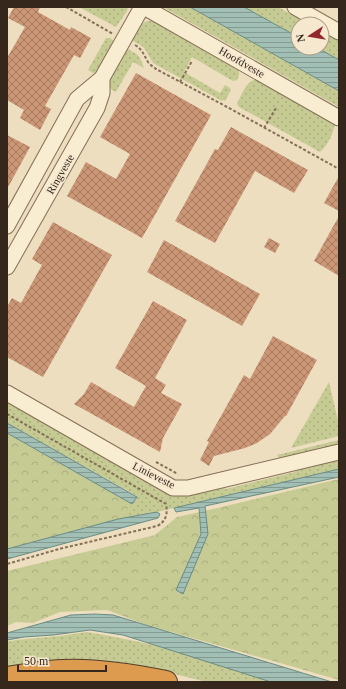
<svg xmlns="http://www.w3.org/2000/svg" width="346" height="689" viewBox="0 0 346 689" font-family="'Times New Roman',serif">
<style>
.grass{fill:url(#grass-dots)}
.forest{fill:url(#forest-crowns)}
.water{fill:url(#water-rules);stroke:#6a8c83}
.building{fill:url(#building-cross-hatch)}
.lines{fill:none;stroke-linecap:round;stroke-linejoin:round}
.minor-casing{stroke:#856f57;stroke-width:17}
.highway-casing{stroke:#533d2c;stroke-width:24}
.path{stroke:#856f57;stroke-width:2;stroke-dasharray:3 2;stroke-linecap:butt}
.minor{stroke:#f8ecd1;stroke-width:15}
.highway{stroke:#dd9b4f;stroke-width:22}
.labels{text-anchor:middle;stroke-width:3.5;stroke-linejoin:round;paint-order:stroke}
.street-label{font-size:11px;fill:#35271c;stroke:#f5e8ce}
</style>
<defs>
<pattern id="grass-dots" width="8" height="8" patternUnits="userSpaceOnUse"><rect width="8" height="8" fill="#c6cb93"/><path d="M2 2h.1M6 6h.1" fill="none" stroke="#abae7e" stroke-width="1.8" stroke-linecap="round"/></pattern>
<pattern id="forest-crowns" width="20" height="18" patternUnits="userSpaceOnUse"><rect width="20" height="18" fill="#c6cb93"/><path d="M2 6a3 3 0 1 1 6 0M12 15a3 3 0 1 1 6 0" fill="none" stroke="#abae7e"/></pattern>
<pattern id="water-rules" width="6" height="5" patternUnits="userSpaceOnUse"><rect width="6" height="5" fill="#a2bfb5"/><path d="M0 2.5h6" fill="none" stroke="#859b92"/></pattern>
<pattern id="building-cross-hatch" width="8" height="8" patternUnits="userSpaceOnUse"><rect width="8" height="8" fill="#cb9675"/><path d="M0 0l8 8M0 8l8-8" fill="none" stroke="#a67a5f"/></pattern>
</defs>
<rect width="100%" height="100%" fill="#eddebf"/>
<path class="grass" d="M79 7H128L127 11 116 27Z
M163 7H190L339 91V107Z
M244 7H278L308 24H298V37Z
M147 21H152L157 22 236 67C240 71 240 75 237 80L233 81 192 57 184 72 220 93 225 85 230 88 231 90 225 101 222 100V101L153 63 145 49 142 46 130 39C135 31 138 25 147 21Z
M322 32 339 41V60L318 48H322Z
M106 38H109L115 41 97 72 93 73 88 70Z
M126 48C138 55 139 53 144 68L133 62 116 92 109 88 106 82Z
M261 77 335 122C334 133 328 145 320 152L239 107 237 104C244 90 245 82 261 77Z
M329 382 339 425V436L291 448Z
M7 400 176 494 220 486 226 489 295 472 299 467 339 457V469L157 512 118 519 132 504 137 496 7 423Z
M339 440V447L281 460 279 458 277 455Z
M87 632C156 643 223 663 291 682H207L138 665 101 661 7 669V642L16 640 60 636Z"/>
<path class="forest" d="M7 433 132 504 118 519 7 549Z
M339 479V680L144 624 107 610 60 612 33 623 16 622 7 626V571L155 535 177 517 222 507Z"/>
<path class="water" d="M190 7H244L298 37V48H318L339 60V91Z
M7 423 137 497 132 504 7 433Z
M339 469V477L205 506 208 534 183 594 176 590 201 534 199 508 176 512 174 508Z
M157 512 160 514 158 518 7 559V549L118 519Z
M95 614 113 615 332 682H271L123 635 90 630 53 635 24 637 7 640V633L71 615Z"/>
<path class="building" d="M14 7H40L38 12 70 30 71 27 91 38 80 58 74 55 45 106 51 109 40 130 20 118 24 110 7 100V58L25 27 8 18Z
M136 73 211 115 142 238 67 196 86 162 116 179 130 154 100 137Z
M231 127 308 170 294 193 255 171 215 243 175 221 215 149 218 150Z
M7 135 30 147 7 189Z
M339 176V211L324 203Z
M339 216V276L314 261Z
M53 222 112 255 43 377 7 357V307L12 298 21 303 42 265 32 259Z
M269 238 280 244 275 253 264 247Z
M164 240 260 294 242 326 147 272Z
M153 301 187 320 155 378 166 385 161 393 182 404 163 438 160 452 74 404 84 394 91 382 134 407 146 386 115 368Z
M273 336 317 360 286 416H285L270 434 257 443 245 448 214 456 209 466 200 460 209 442 207 441 244 375 250 379Z"/>
<g class="lines">
<g class="minor-casing">
<path id="minor" d="M144 7 339 118
M295 7 339 32
M7 226 77 99 102 78 142 7
M7 267 97 108 102 93V78
M7 393 173 488H188L339 452"/>
</g>
<g class="highway-casing">
<path id="highway" d="M7 678C25 675 44 672 62 671 96 669 132 675 166 682"/>
</g>
<path class="path" d="M66 7 113 34
M135 45C142 49 144 55 148 62 150 65 154 67 156 69L229 108 339 169
M180 82 192 61
M264 128 276 108
M7 414 166 504C168 513 166 522 157 526L59 549 7 564
M156 462 178 474"/>
<use href="#minor" class="minor"/>
<use href="#highway" class="highway"/>
</g>
<g class="labels">
<g class="street-label">
<text transform="translate(242 62) rotate(30)" y="4">Hoofdveste</text>
<text transform="translate(60 174) rotate(-60)" y="4">Ringveste</text>
<text transform="translate(154 475) rotate(27)" y="4">Linieveste</text>
</g>
</g>
<rect width="346" height="689" fill="none" stroke="#35271c" stroke-width="16"/>
<g transform="translate(310 36) rotate(258)"><circle r="19" fill="#f5e8ce" stroke="#a89b87"/>
<path d="M0-3L7 15L0 10L-7 15Z" fill="#93282c"/>
<text y="-6" font-size="11" font-weight="bold" text-anchor="middle" fill="#35271c">N</text>
</g>
<path d="M18 665v6h88v-6" fill="none" stroke="#35271c" stroke-width="2"/>
<text x="24" y="665" font-size="12" fill="#35271c" stroke="#f5e8ce" stroke-width="3" paint-order="stroke">50 m</text>
</svg>
